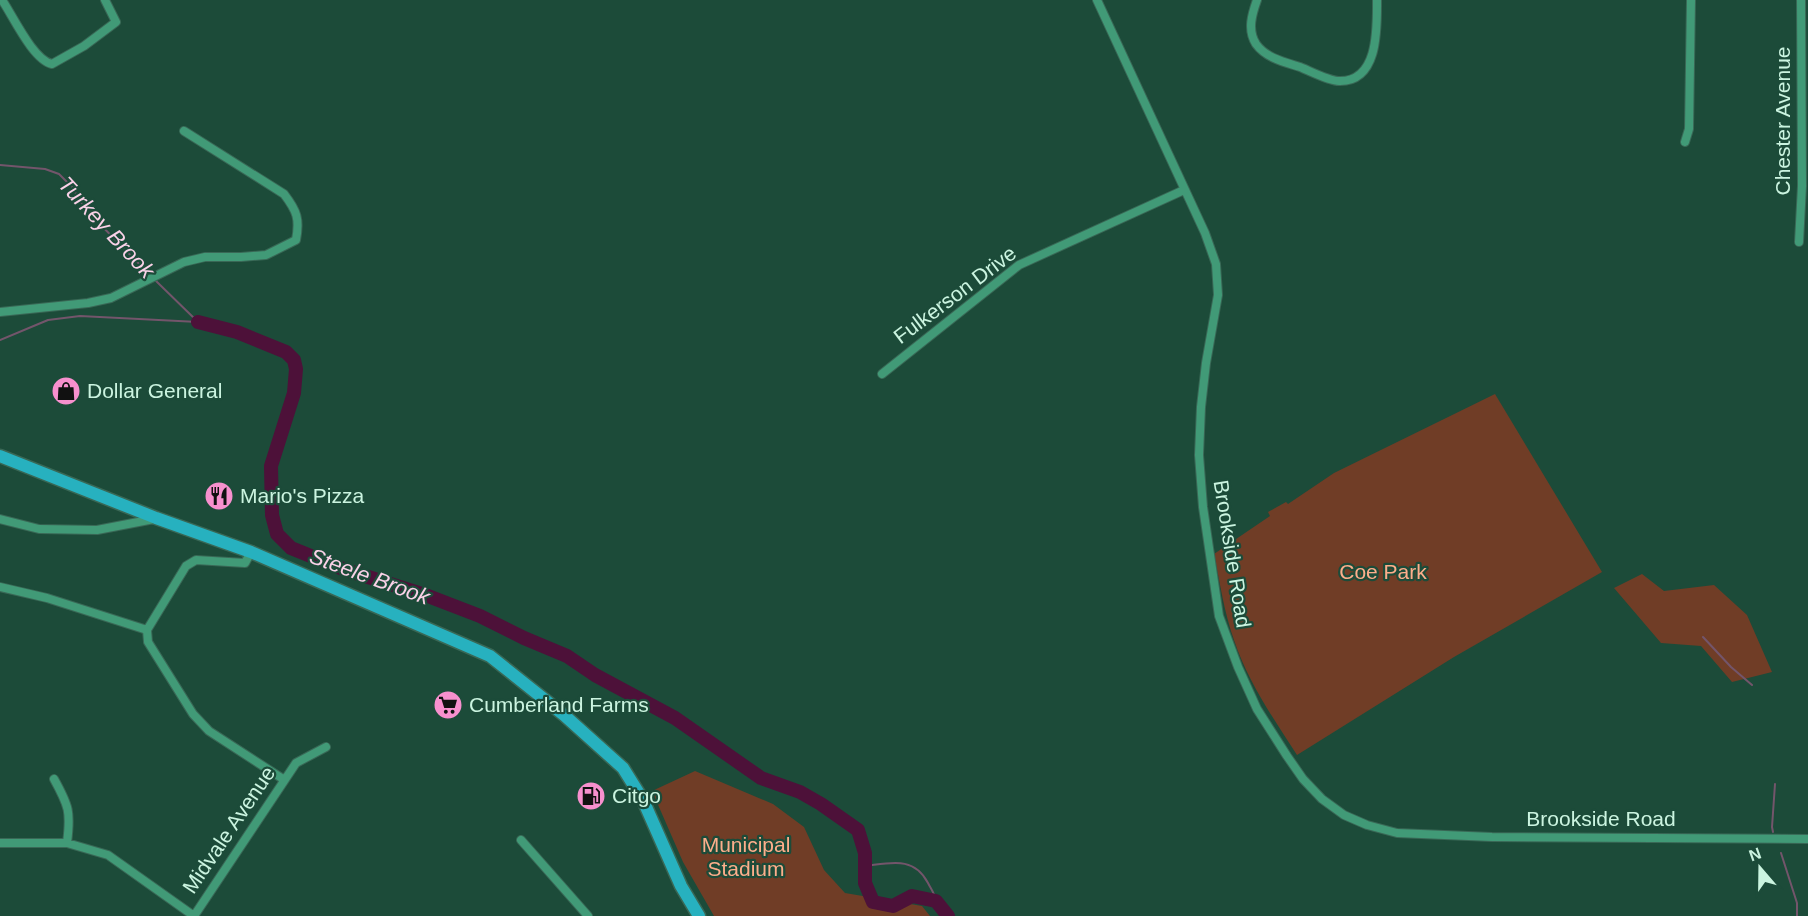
<svg xmlns="http://www.w3.org/2000/svg" width="1808" height="916" viewBox="0 0 1808 916" font-family="Helvetica,sans-serif">
<style>
.green{fill:#703d26}
.lines{fill:none;stroke-linecap:round;stroke-linejoin:round}
.stream{stroke:#73556b;stroke-width:2}
.river{stroke:#4d1139;stroke-width:14}
.street-casing{stroke:#396856;stroke-width:10}
.primary-casing{stroke:#396856;stroke-width:15}
.street{stroke:#419a77;stroke-width:8}
.primary{stroke:#27b1bf;stroke-width:12}
.labels{text-anchor:middle;stroke-width:4.5;stroke-linejoin:round;paint-order:stroke}
.street-label{font-size:21px;fill:#cbf4e0;stroke:#1c4b39}
.poi-label{font-size:21px;fill:#cbf4e0;stroke:#1c4b39;text-anchor:start}
.park-label{font-size:21px;fill:#fdae8b;stroke:#1c4b39}
.water-label{font-size:22px;font-style:italic;fill:#fad2e8;stroke:#1c4b39}
</style>
<rect width="100%" height="100%" fill="#1c4b39"/>
<path class="green" d="M1495 394 1602 572 1454 657 1297 755C1273 718 1248 682 1234 640 1224 612 1220 583 1214 554L1270 516 1268 512 1286 502 1288 504 1334 473Z
M1642 574 1664 591 1714 585 1747 615 1772 672 1732 682 1701 646 1661 643 1614 588Z
M695 771 773 804 804 827 824 870 845 893 922 906 930 916H714L683 862 652 791Z"/>
<g class="lines">
<path class="stream" d="M0 165 45 169 59 174 72 187 85 209 151 276
M155 280 198 322
M0 340 48 320 80 316 198 322
M1703 637 1731 667 1752 685
M1773 832 1772 827 1775 784
M1781 853 1797 903V916
M865 866C891 863 914 856 928 883 931 889 935 894 936 901"/>
<path class="river" d="M198 322 237 332 286 352 294 360 296 369 294 393 271 466 272 515 277 534 291 548 343 569 428 596 480 616 524 638 567 656 595 675 675 718 761 778 800 792 821 804 858 830 865 853V883L873 902 893 906 912 896 936 901 948 916"/>
<g class="street-casing">
<path id="street" d="M2 0C13 16 33 60 52 64L84 46 116 22 105 0
M1097 0 1205 233 1216 264 1218 295 1206 363 1201 407 1199 455 1203 507 1219 616 1238 667 1257 709 1287 756 1303 779 1322 799 1344 815 1367 825 1397 833 1492 837 1808 839
M1257 0C1252 14 1247 30 1256 44 1266 58 1284 62 1300 67 1310 71 1329 81 1339 81 1379 82 1377 28 1377 0
M1685 142 1689 129 1691 0
M1799 242 1802 186 1801 0
M0 312 88 303 111 298 184 262 205 257H241L266 255 296 240C300 219 297 211 284 194L184 131
M882 374 1019 265 1184 190
M0 519 39 529 97 530 154 519
M0 587 47 598 147 630 148 642 193 714 209 731 283 779
M147 630 186 566 196 560 245 563 251 552
M54 779C69 806 71 812 67 843
M521 840 588 916
M0 843H67L108 855 194 916
M194 916 296 763 326 747"/>
</g>
<g class="primary-casing">
<path id="primary" d="M0 456 156 518 251 552 490 656 564 715 623 768 643 800 681 886 699 916"/>
</g>
<use href="#street" class="street"/>
<use href="#primary" class="primary"/>
</g>
<defs>
<g id="shop-disc" transform="scale(1.5)"><circle r="9.5" fill="#f790ce" stroke="#1c4b39"/><path d="M-5-2.5h2.3a2.7 3.5 0 0 1 5.4 0H5L5.5 6h-11ZM-1.5-2.5h3a1.5 2.3 0 0 0-3 0Z" fill="#111"/></g>
<g id="restaurant-disc" transform="scale(1.5)"><circle r="9.5" fill="#f790ce" stroke="#1c4b39"/><path d="M-5-6h1v4h1v-4h1v4h1v-4h1v5L-1.5 .5V6h-2V.5L-5-1ZM5-6V6H3V1.5H1.5Q1.5-4 5-6Z" fill="#111"/></g>
<g id="supermarket-disc" transform="scale(1.5)"><circle r="9.5" fill="#f790ce" stroke="#1c4b39"/><path d="M-6-5.5h2.5l.6 2H6L4.5 2H-2.5L-4.4-4H-6ZM-1.5 3.2a1.3 1.3 0 1 0 .1 0ZM3 3.2a1.3 1.3 0 1 0 .1 0Z" fill="#111"/></g>
<g id="fuel-disc" transform="scale(1.5)"><circle r="9.5" fill="#f790ce" stroke="#1c4b39"/><path d="M-5.5-6h7V0h2V4h1.3V-2.5L3-4.5l.8-.8L6-3V5H2.5V1h-1V6h-7ZM-4.2-4.7v3.2H.2V-4.7Z" fill="#111"/></g>
</defs>
<g fill-rule="evenodd">
<use href="#shop-disc" x="66" y="391"/>
<use href="#restaurant-disc" x="219" y="496"/>
<use href="#supermarket-disc" x="448" y="705"/>
<use href="#fuel-disc" x="591" y="796"/>
</g>
<g class="labels">
<g class="street-label">
<text transform="translate(1783 121) rotate(-90)" y="7">Chester Avenue</text>
<text transform="translate(955 295) rotate(-37)" y="7">Fulkerson Drive</text>
<text transform="translate(1232 554) rotate(81)" y="7">Brookside Road</text>
<text x="1601" y="826">Brookside Road</text>
<text transform="translate(229 830) rotate(-56)" y="7">Midvale Avenue</text>
</g>
<g class="poi-label">
<text x="87" y="398">Dollar General</text>
<text x="240" y="503">Mario's Pizza</text>
<text x="469" y="712">Cumberland Farms</text>
<text x="612" y="803">Citgo</text>
</g>
<g class="park-label">
<text x="1383" y="579">Coe Park</text>
<text x="746" y="852">Municipal<tspan x="746" dy="24">Stadium</tspan></text>
</g>
<g class="water-label">
<text transform="translate(107 227) rotate(47)" y="8">Turkey Brook</text>
<text transform="translate(370 576) rotate(20)" y="8">Steele Brook</text>
</g>
</g>
<g transform="translate(1760 868) rotate(340)" stroke="#1c4b39" stroke-width="4.5" paint-order="stroke">
<path d="M0-4.5L10 22L0 15L-10 22Z" fill="#cbf4e0"/>
<text y="-9" font-size="16" font-weight="bold" text-anchor="middle" fill="#cbf4e0">N</text>
</g>
</svg>
